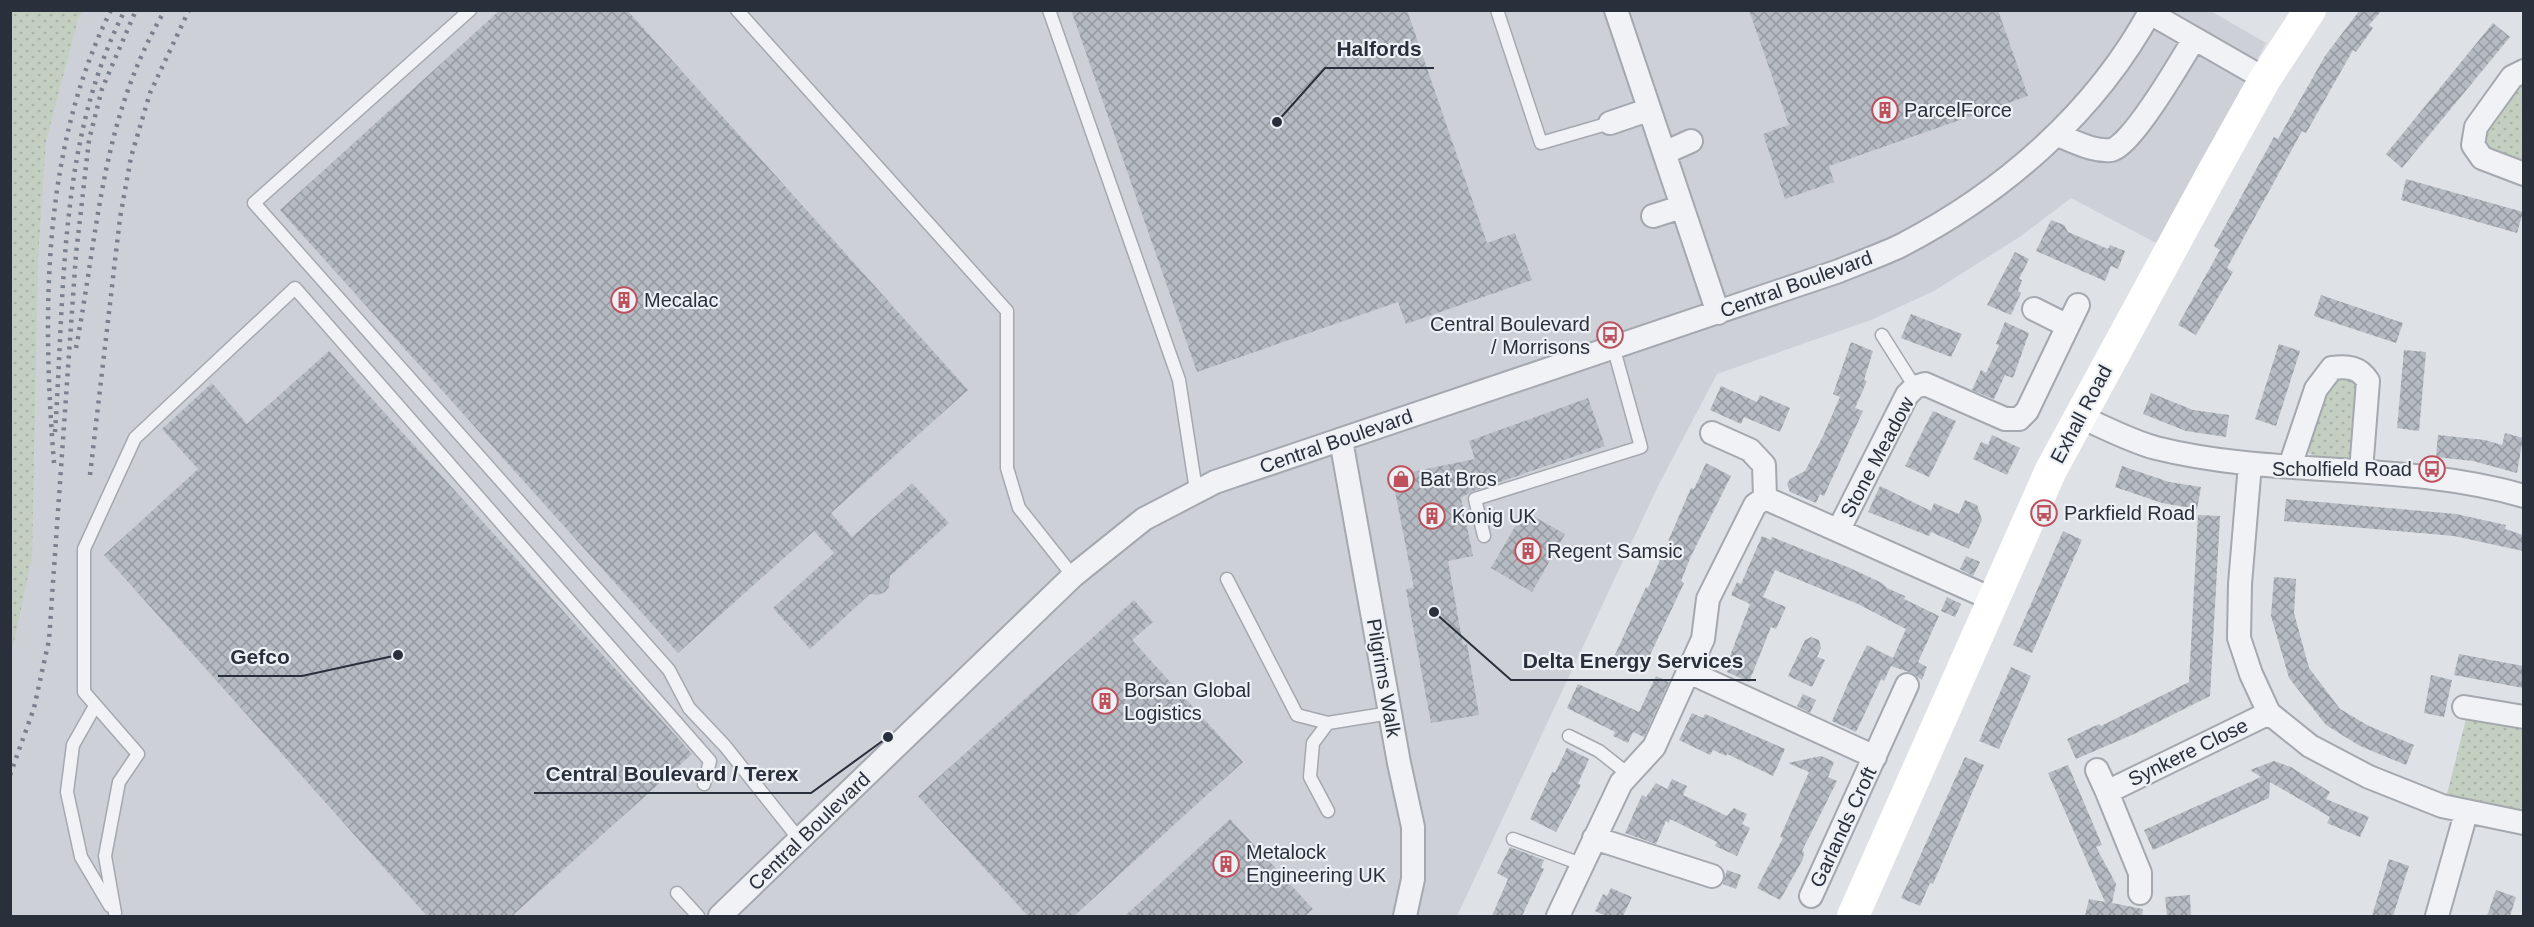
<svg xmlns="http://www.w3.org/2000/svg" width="2534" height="927" viewBox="0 0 2534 927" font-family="Helvetica,sans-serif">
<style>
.built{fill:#cdd0d7}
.grass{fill:url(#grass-dots)}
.building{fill:url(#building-cross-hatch)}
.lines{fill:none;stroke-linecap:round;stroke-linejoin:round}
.lane-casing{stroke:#a4a8af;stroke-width:15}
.street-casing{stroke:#a4a8af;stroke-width:26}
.lane{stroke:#f0f2f5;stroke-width:12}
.street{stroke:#f0f2f5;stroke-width:22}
.secondary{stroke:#fff;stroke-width:32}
.rail{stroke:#7a808e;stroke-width:4.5;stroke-dasharray:3 6;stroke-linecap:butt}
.labels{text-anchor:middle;stroke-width:4.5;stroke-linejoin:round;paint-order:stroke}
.poi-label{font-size:20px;fill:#292f3b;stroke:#edf0f4;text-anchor:start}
.street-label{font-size:20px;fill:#292f3b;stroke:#edf0f4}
.leader{fill:none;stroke:#292f3b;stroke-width:2}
.callout-dot{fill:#292f3b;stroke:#edf0f4;stroke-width:2}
.callout-label{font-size:21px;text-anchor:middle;font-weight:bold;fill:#292f3b;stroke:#edf0f4;stroke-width:4.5;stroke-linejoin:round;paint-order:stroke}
</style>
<defs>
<pattern id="grass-dots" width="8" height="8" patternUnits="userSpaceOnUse" patternTransform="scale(1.5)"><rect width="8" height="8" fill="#c3cfc0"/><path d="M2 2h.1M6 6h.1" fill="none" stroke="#a8b2a6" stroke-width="1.8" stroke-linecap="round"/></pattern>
<pattern id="building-cross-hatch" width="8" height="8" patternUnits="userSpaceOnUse" patternTransform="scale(1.5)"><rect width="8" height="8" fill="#b6bac2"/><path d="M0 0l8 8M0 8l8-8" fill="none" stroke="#94989f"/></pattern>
</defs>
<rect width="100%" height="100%" fill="#dee1e6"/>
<path class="built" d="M2209 10 2266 43 2158 244 2071 198 2021 236 1934 291 1871 320 1717 374 1658 486 1457 916H11L10 11Z"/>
<path class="grass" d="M11 10 83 11 78 19 46 141 38 258 32 557 11 656Z
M2521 82H2523V167L2487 149 2483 134Z
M2342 376 2356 382 2358 388 2353 453 2345 461 2323 460 2309 453 2307 447 2327 383Z
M2466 719 2523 729V811L2447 794Z"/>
<path class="building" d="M500 10H627L968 390 831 513 852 537 912 483 949 523 890 576 889 587 885 592 878 595 870 594 810 649 773 608 834 553 814 531 678 653 280 210Z
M1071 10H1407L1487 243 1515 233 1532 280 1406 324 1398 302 1197 372Z
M1749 10H1998L2028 96 1829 166 1834 182 1785 199 1763 134 1789 125Z
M2360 10H2382L2369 25 2373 28 2356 52 2353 50 2306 133 2302 131 2227 268 2233 272 2196 335 2178 325 2220 250 2214 246 2274 137 2278 139 2325 56Z
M2493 23 2510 37 2402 168 2386 154Z
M2406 179 2523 212 2517 233 2401 200Z
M2051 220 2064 225 2068 232 2108 249 2110 245 2125 251 2118 269 2111 266 2105 281 2036 251Z
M2015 252 2029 259 2019 279 2022 280 2018 291 2021 293 2011 315 1987 305Z
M2321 295 2403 323 2396 343 2314 316Z
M1911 314 1962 334 1951 357 1901 338Z
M2005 322 2029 333 2013 378 2005 375 1994 399 1972 390 1981 370 1986 373 1999 345 1996 344Z
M1851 342 1873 351 1864 380 1867 381 1855 408 1863 411 1824 496 1820 494 1816 503 1790 492 1787 484 1790 479 1805 471 1823 436 1840 397 1833 394Z
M2279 344 2300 351 2276 426 2255 419Z
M2404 350 2426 352 2419 431 2397 428Z
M329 351 692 754 512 916H427L104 555 198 469 162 429 212 383 247 424Z
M1721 386 1757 402 1760 395 1790 408 1780 432 1744 417 1741 424 1710 410Z
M2151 393 2193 410 2229 415 2226 437 2186 431 2143 414Z
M1588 398 1605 446 1473 491 1461 498 1473 556 1448 561 1463 645 1467 644 1479 715 1431 723 1406 589 1414 588 1392 476 1475 459 1469 441Z
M1933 411 1956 421 1929 477 1905 466Z
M2505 433 2523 438 2517 473 2473 461 2436 457 2438 435 2485 440 2502 445Z
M1992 435 2020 448 2007 475 1973 459 1981 442 1988 445Z
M1706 463 1731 476 1691 556 1681 581 1684 583 1643 670 1614 657 1646 587 1648 588 1691 488 1694 489Z
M2122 466 2169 482 2201 487 2197 509 2162 503 2115 487Z
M1880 486 1931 511 1934 503 1959 514 1965 500 1977 505 1982 520 1969 549 1931 532 1929 536 1868 512Z
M2286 499 2456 514 2506 525 2505 529 2523 535V551L2454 536 2284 521Z
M1524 511 1565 534 1532 592 1491 568Z
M2198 515 2220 516 2210 696 2134 734 2076 759 2067 739 2099 724 2101 726 2189 682Z
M2063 531 2082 540 2032 653 2013 645Z
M1762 536 1771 540 1772 537 1850 568 1882 583 1887 588 1905 596 1904 599 1939 616 1918 662 1927 667 1922 680 1912 673 1891 666 1884 681 1881 679 1856 732 1832 721 1849 681 1867 645 1893 658 1906 629 1858 604 1775 570 1763 597 1786 607 1776 629 1771 627 1749 682 1727 672 1731 663 1728 661 1750 604 1731 595 1737 582 1741 584Z
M1966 556 1980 562 1973 576 1960 569Z
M2274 577 2296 579 2294 613 2309 668 2340 709 2369 726 2414 745 2406 765 2360 746 2326 725 2289 678 2271 616Z
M1947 597 1961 604 1955 617 1941 611Z
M1134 600 1153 622 1132 640 1243 762 1074 916H1028L918 796Z
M1811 637 1819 640 1821 648 1817 657 1825 660 1812 687 1788 676 1805 640Z
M2459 654 2523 666V688L2454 675Z
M2011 667 2031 676 1999 749 1979 741Z
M2431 675 2452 680 2444 717 2424 713Z
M1656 676 1669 682 1644 737 1633 732 1628 743 1613 736 1615 732 1567 708 1578 684 1639 712Z
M1803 694 1816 700 1810 713 1797 706Z
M1692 713 1703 718 1705 714 1785 749 1773 776 1727 754 1726 756 1713 750 1710 755 1679 740Z
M1567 748 1589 759 1578 784 1581 785 1556 832 1530 819 1552 772 1555 773Z
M1821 756 1834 762 1828 777 1837 781 1802 851 1804 852 1803 859 1780 900 1757 888 1783 838 1780 837 1809 772 1788 763Z
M1965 757 1984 765 1933 884 1930 883 1920 906 1901 898Z
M2274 761 2291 767 2330 792 2326 799 2369 817 2360 837 2327 823 2330 817 2270 782 2269 798 2153 850 2144 830 2261 777 2250 770Z
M2068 765 2102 845 2096 847 2116 884 2112 903 2143 909 2142 916H2085L2089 899 2105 902 2048 773Z
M1672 779 1687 786 1683 795 1727 816 1734 808 1747 814 1742 824 1750 828 1737 856 1715 846 1717 842 1670 819 1669 823 1666 821 1656 844 1625 833 1642 795 1646 797 1656 783 1667 789Z
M1230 819 1313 909 1305 916H1125Z
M1510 847 1544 860 1541 868 1544 869 1522 916H1492L1508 879 1497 873Z
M2389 859 2409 866 2393 916H2372Z
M1727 870 1741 875 1736 889 1723 884Z
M1611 888 1632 897 1623 916H1606L1595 911 1603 894 1607 896Z
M2496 890 2516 897 2510 916H2487Z
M2190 895 2191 916H2167L2165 897Z"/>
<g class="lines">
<g class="lane-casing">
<path id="lane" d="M470 10 254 203 669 670 689 708 725 746 799 839
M737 10 1007 311V468L1019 508 1073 576
M1049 10 1179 380 1196 490
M1497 10 1541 143 1610 123
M1882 335 1915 387
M1484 536 1475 499 1641 447 1613 346
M1227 579 1297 715 1328 723
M95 706 73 745 67 792 81 857 110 906
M1569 736 1599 751 1628 774
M1328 811 1310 777 1313 743 1328 723 1390 713
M1513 839 1581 864
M677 893 698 916
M115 913 105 856 119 782 138 754 84 692V549L135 438 295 288 710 761 704 784"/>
</g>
<g class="street-casing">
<path id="street" d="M1616 10 1718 313
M2150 13 2265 79
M2524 71 2512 77 2476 127 2473 145 2482 158 2524 174
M1610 123 1648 110
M2057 135C2074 141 2093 152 2111 150 2131 147 2182 59 2194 39
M1664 153 1691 141
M1653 216 1681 207
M2034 309 2068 326
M2079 416C2104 427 2130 441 2156 448 2276 478 2404 461 2524 496
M1712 433 1750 450 1764 465 1765 498
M1341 440 1399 763 1413 827V879L1405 916
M2250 464 2240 584 2239 638 2251 674 2269 713 2310 746 2369 777 2442 806 2524 823
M2290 466 2316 389 2332 368C2348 366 2359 367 2368 381L2361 471
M1765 498 1992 599
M1839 529 1907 395 1915 387 1925 384 2005 419H2019L2027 411 2078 305
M1689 672 1875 757
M2464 707 2524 717
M2097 770 2107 792
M1594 838 1712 876
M2140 893V873L2107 792 2269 713
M1811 896 1907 685
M720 916 1073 576 1144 519 1215 482 1839 271C1860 262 1882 255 1902 245 2004 192 2096 112 2151 10
M1558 916 1621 783 1654 747 1703 639 1708 599 1755 505 1765 498
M2437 916 2466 813"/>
</g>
<use href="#lane" class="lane"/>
<use href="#street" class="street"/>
<path class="secondary" d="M1853 916 2051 470 2212 174 2265 79 2310 10"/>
<path class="rail" d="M76 348C99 227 101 119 165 10
M55 432C65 290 58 140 125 10
M54 463C42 313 42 148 111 10
M90 475 120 218 131 157 150 93 189 10
M10 775 34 708 49 640 76 254 89 140 102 89 136 10"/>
</g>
<defs>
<g id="building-ring" transform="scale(1.35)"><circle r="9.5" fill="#edf0f4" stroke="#bd515c" stroke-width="1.5"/><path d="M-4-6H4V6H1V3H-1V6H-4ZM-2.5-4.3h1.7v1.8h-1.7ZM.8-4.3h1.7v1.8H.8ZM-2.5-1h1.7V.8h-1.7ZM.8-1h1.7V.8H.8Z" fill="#bd515c"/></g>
<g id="bus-ring" transform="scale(1.35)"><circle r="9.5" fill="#edf0f4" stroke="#bd515c" stroke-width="1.5"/><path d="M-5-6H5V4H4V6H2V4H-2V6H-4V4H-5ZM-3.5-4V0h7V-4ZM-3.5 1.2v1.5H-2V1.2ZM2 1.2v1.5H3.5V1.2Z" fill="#bd515c"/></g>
<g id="shop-ring" transform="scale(1.35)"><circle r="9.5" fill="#edf0f4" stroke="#bd515c" stroke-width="1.5"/><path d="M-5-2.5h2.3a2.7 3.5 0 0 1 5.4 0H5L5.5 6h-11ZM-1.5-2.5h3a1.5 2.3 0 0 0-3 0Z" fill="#bd515c"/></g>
</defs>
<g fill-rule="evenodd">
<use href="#building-ring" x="1885" y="110"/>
<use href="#building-ring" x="624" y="300"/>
<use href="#bus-ring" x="1610" y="335"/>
<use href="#bus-ring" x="2432" y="469"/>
<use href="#shop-ring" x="1401" y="479"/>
<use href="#bus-ring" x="2044" y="513"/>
<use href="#building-ring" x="1432" y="516"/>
<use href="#building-ring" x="1528" y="551"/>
<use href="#building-ring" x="1105" y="701"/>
<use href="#building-ring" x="1226" y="864"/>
</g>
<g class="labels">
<g class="poi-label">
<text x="1904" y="117">ParcelForce</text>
<text x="644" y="307">Mecalac</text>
<text x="1590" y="331" text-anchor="end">Central Boulevard<tspan x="1590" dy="23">/ Morrisons</tspan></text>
<text x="2412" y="476" text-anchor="end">Scholfield Road</text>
<text x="1420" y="486">Bat Bros</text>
<text x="2064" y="520">Parkfield Road</text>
<text x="1452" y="523">Konig UK</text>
<text x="1547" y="558">Regent Samsic</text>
<text x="1124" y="697">Borsan Global<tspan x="1124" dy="23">Logistics</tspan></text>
<text x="1246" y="859">Metalock<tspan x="1246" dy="23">Engineering UK</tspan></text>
</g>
<g class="street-label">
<text transform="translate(1796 284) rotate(-20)" y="7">Central Boulevard</text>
<text transform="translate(2081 414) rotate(-62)" y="7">Exhall Road</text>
<text transform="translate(1336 441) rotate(-19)" y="7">Central Boulevard</text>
<text transform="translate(1877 457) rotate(-62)" y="7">Stone Meadow</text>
<text transform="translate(1384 678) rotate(80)" y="7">Pilgrims Walk</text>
<text transform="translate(2188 752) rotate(-26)" y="7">Synkere Close</text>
<text transform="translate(1843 827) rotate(-65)" y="7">Garlands Croft</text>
<text transform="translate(809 831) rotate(-44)" y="7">Central Boulevard</text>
</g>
</g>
<path class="leader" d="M1277 122L1325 68H1434M398 655L302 676H218M1434 612L1511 680H1756M888 737L811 793H534"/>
<g class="callout-dot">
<circle cx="1277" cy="122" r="6"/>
<circle cx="398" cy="655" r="6"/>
<circle cx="1434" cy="612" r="6"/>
<circle cx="888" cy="737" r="6"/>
</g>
<g class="callout-label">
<text x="1379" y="56">Halfords</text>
<text x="260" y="664">Gefco</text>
<text x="1633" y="668">Delta Energy Services</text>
<text x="672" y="781">Central Boulevard / Terex</text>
</g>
<rect width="2534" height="927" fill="none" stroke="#292f3b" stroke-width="24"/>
</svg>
